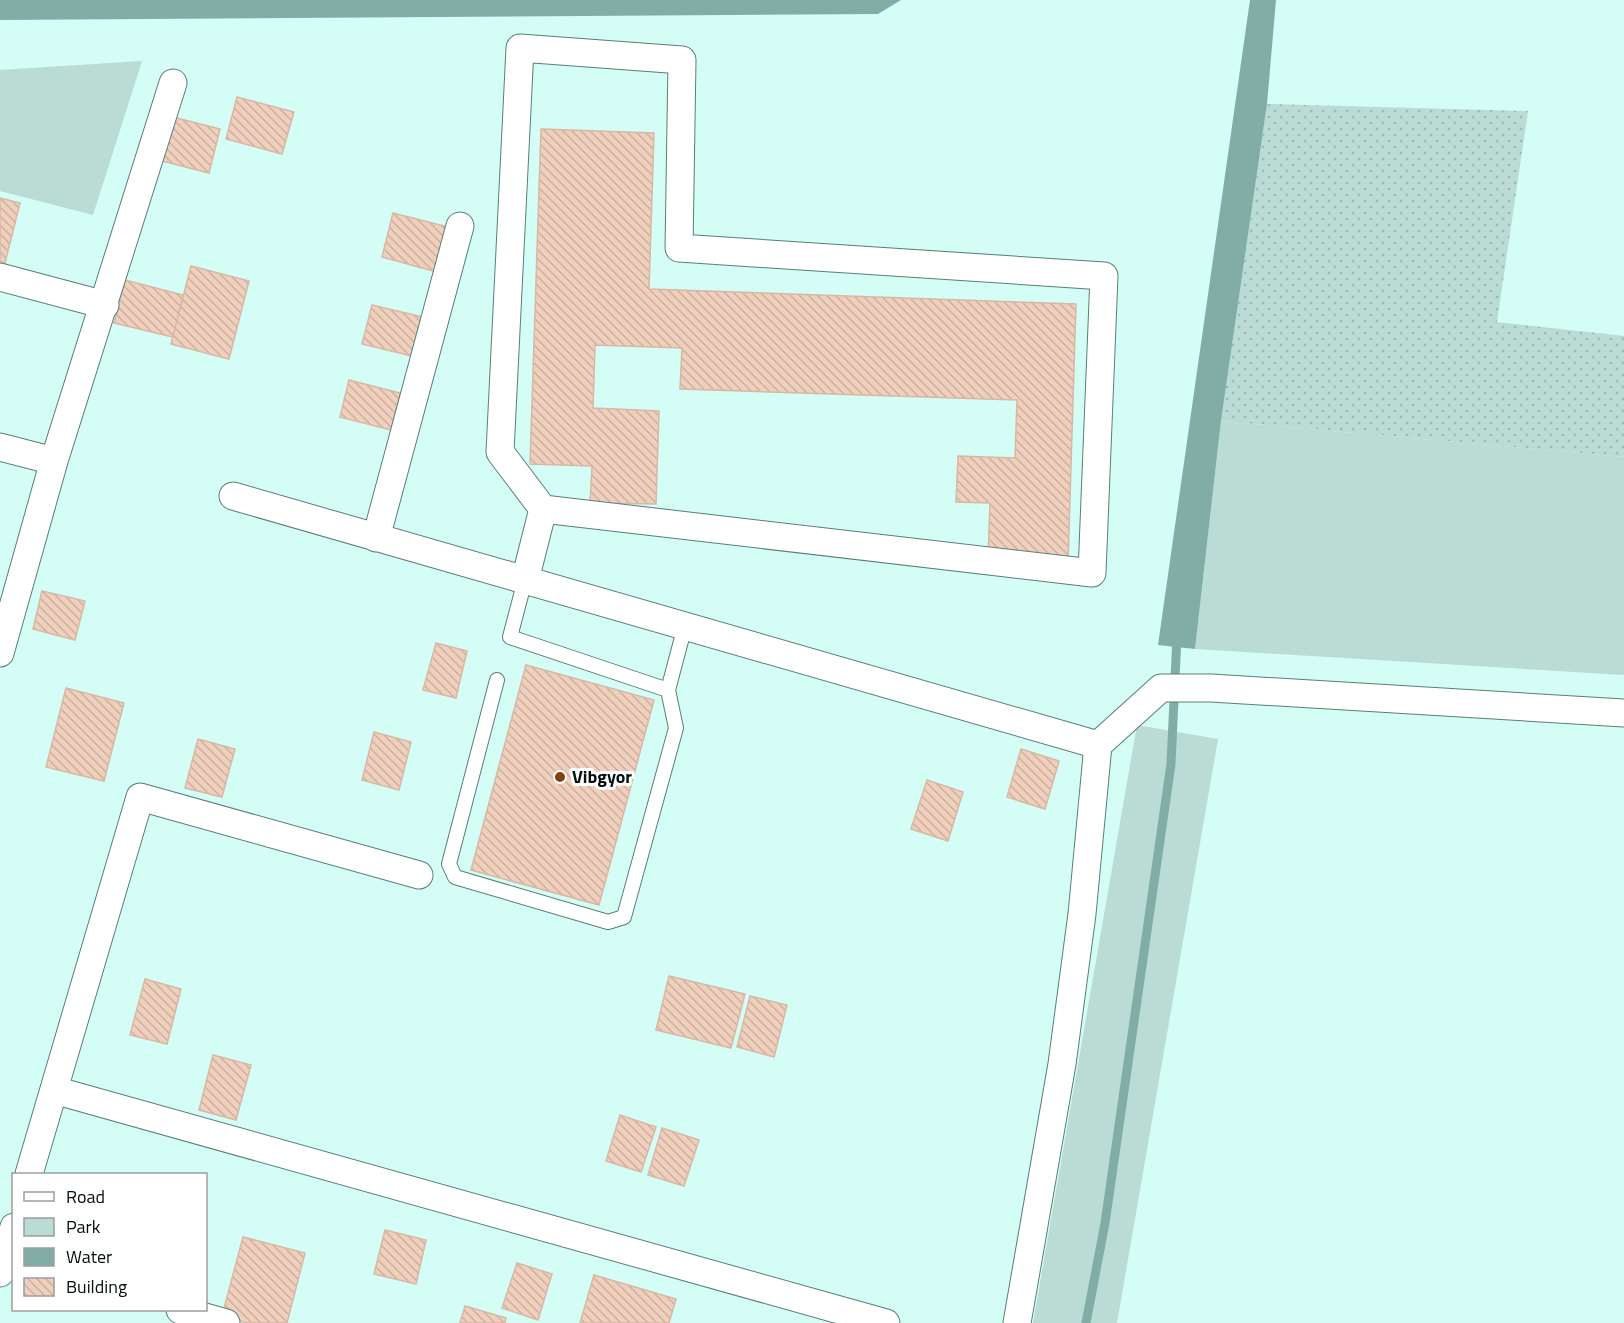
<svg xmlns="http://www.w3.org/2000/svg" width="1624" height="1323" viewBox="0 0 1624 1323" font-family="'Titillium Web',sans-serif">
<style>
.grass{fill:url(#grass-dots)}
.park{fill:#bbdbd5}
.water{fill:#82ada6}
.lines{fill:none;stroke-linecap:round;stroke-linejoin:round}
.stream{stroke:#82ada6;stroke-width:9}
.building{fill:url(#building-back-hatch);stroke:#d7b8a5;stroke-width:1.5}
.service-casing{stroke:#587f78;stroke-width:16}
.minor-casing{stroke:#587f78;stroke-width:29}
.service{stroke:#fff;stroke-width:14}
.minor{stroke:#fff;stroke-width:27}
.poi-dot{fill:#83420e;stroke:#fff;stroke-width:2}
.labels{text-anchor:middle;stroke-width:6;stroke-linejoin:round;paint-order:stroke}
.poi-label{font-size:18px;font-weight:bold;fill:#020f0d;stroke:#fff;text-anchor:start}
</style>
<defs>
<pattern id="grass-dots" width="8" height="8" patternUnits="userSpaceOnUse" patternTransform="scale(1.5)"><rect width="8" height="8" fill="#bbdbd5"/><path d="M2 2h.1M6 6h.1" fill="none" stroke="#9fbbb6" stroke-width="1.8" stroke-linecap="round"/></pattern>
<pattern id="building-back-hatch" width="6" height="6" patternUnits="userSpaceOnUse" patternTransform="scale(1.5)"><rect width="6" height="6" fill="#f0d0bd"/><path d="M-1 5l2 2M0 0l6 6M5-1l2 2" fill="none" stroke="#ccb1a1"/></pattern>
</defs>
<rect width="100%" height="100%" fill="#d3fdf5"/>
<path class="grass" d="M1267 104 1528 111 1497 322 1624 336V457L1221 421Z"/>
<path class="park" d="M142 61 93 215 0 191V70Z
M1221 421 1624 457V675L1195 649Z
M1137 725 1218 739 1117 1323H1033Z"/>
<path class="water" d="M0 0H901L878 14 0 20Z
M1250 0H1276L1267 104 1221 421 1195 649 1158 645Z"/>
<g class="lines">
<path class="stream" d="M1086 1323 1105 1223 1171 764 1177 636"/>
</g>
<path class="building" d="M237 97 294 112 282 154 226 139Z
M173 117 220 129 209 173 162 161Z
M541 129 654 133 649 289 1076 304 1068 563 988 560 990 503 956 502 958 456 1015 458 1017 400 680 389 682 348 595 345 593 408 659 411 656 504 590 503 592 466 530 464Z
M0 198 20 203 5 263 0 262Z
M393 213 448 227 437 272 382 257Z
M191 266 249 281 229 359 171 344Z
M125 280 183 295 173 337 114 323Z
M372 305 423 317 412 356 362 344Z
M349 380 400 393 391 430 340 417Z
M42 591 85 601 75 640 33 629Z
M436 643 467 651 456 698 423 690Z
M526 665 654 700 599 905 471 870Z
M66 688 124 703 104 781 46 767Z
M374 732 411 742 399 790 362 780Z
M198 739 235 749 222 797 185 788Z
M1021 749 1059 761 1045 809 1007 797Z
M927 780 963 792 948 841 911 829Z
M669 976 745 994 731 1048 656 1030Z
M145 979 181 989 167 1044 130 1035Z
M750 996 787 1005 774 1057 737 1047Z
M213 1055 251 1065 236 1120 199 1110Z
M620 1115 656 1127 641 1172 606 1161Z
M662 1128 699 1140 684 1186 648 1175Z
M385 1230 426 1240 416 1284 374 1274Z
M243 1237 305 1253 287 1323H247L222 1316Z
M517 1263 552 1274 538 1320 502 1308Z
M594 1275 676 1299 669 1323H580Z
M465 1306 506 1318 505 1323H460Z"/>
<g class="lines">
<g class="service-casing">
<path id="service" d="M525 580 510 637 668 690
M497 680 449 864 455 877 608 922 624 917 676 728 668 690 685 626"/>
</g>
<g class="minor-casing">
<path id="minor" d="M520 48 682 60 679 248 1104 276 1092 573 543 509 500 452Z
M0 277 105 305
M0 447 54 461
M233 496 1098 745
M376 538 460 226
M525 580 543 509
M0 653 54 461 173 83
M54 1090 886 1323
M29 1174 140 797 419 875
M0 1273 14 1227
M180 1310 226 1323
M1017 1323 1062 1064 1082 914 1098 745 1161 688H1211L1624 713"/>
</g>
<use href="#service" class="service"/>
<use href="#minor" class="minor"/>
</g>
<circle class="poi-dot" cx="560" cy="777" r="6"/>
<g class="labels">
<g class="poi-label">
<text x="572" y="783">Vibgyor</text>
</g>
</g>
<rect x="12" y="1173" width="195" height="138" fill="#ffffff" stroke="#9a9f9e" stroke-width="1.5"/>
<rect x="24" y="1192" width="30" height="9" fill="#ffffff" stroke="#9a9f9e" stroke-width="1.5"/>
<text x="66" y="1203" font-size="18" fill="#020f0d">Road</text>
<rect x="24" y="1218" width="30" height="18" fill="#bbdbd5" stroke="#9a9f9e" stroke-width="1.5"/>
<text x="66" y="1233" font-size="18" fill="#020f0d">Park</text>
<rect x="24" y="1248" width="30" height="18" fill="#82ada6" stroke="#9a9f9e" stroke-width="1.5"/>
<text x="66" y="1263" font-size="18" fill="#020f0d">Water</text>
<rect x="24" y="1278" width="30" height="18" fill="url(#building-back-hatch)" stroke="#9a9f9e" stroke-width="1.5"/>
<text x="66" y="1293" font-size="18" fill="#020f0d">Building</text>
</svg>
